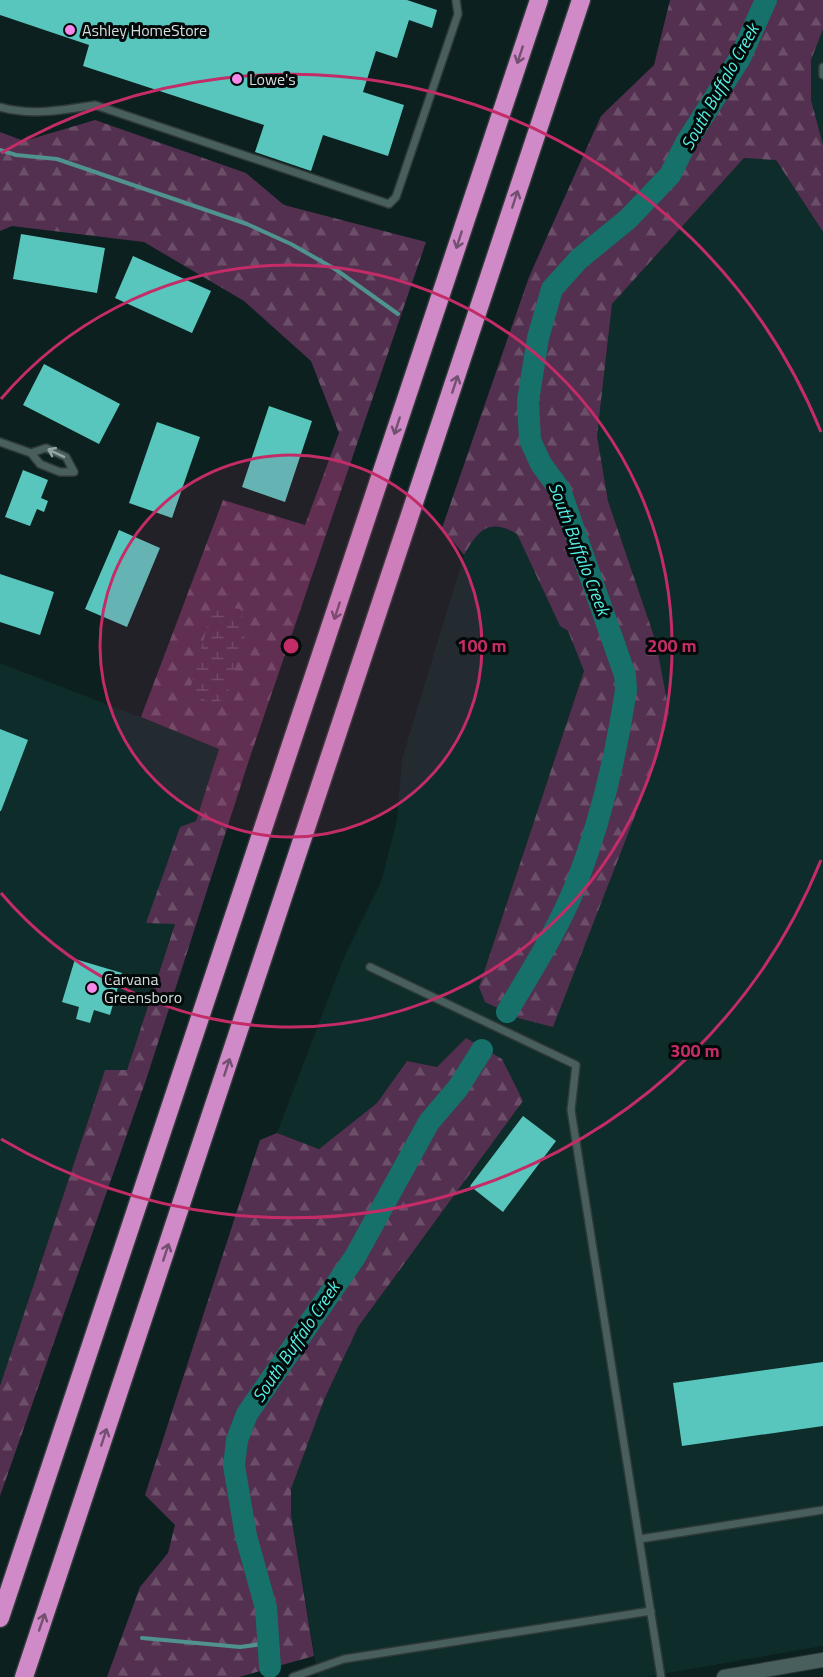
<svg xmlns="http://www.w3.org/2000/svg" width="823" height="1677" viewBox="0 0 823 1677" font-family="'Titillium Web',sans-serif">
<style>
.built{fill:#0d2c2a}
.forest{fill:url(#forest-firs)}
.wetland{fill:url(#wetland-marsh)}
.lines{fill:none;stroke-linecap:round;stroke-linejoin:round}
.stream{stroke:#4f928e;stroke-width:4}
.river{stroke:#16716b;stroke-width:22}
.building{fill:#59c6be}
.service-casing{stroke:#2e3938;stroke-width:10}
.minor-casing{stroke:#2e3938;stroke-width:16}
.motorway-casing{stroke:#2e3938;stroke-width:21}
.service{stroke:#495f5d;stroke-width:7}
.minor{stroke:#495f5d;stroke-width:14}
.motorway{stroke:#cf8ac7;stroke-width:18}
.oneway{stroke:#735071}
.oneway2{stroke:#95a5a4}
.ring{fill:none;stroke:#c42c68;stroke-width:3}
.poi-dot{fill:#f788ec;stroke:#030808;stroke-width:2}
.labels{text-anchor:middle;stroke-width:6;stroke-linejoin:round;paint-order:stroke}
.poi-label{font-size:16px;fill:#d3dfde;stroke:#030808;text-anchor:start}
.water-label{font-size:18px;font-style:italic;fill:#54f1e6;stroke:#030808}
.centre{fill:#c42c68;stroke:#030808;stroke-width:3}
.ring-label{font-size:18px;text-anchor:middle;font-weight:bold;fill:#c42c68;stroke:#030808;stroke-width:6;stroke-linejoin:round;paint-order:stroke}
</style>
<defs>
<pattern id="forest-firs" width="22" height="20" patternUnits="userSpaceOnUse" patternTransform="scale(1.5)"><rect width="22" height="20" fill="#53304f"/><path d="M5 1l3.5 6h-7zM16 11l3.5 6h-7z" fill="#6b4e68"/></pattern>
<pattern id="wetland-marsh" width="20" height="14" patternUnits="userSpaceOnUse" patternTransform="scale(1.5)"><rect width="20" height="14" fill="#53304f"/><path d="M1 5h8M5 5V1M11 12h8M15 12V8" fill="none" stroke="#6b4e68"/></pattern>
</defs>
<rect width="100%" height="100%" fill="#0c201f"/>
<path class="built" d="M823 29V145L811 100V60Z
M744 158 776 160 823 232V1646L645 1677H318L291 1515V1489L324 1400 358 1327 523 1101 466 1038 437 1067 407 1061 377 1103 319 1149 277 1133 345 955 381 882 397 820 402 759 464 555 477 533 491 526 507 528 517 534 560 626 568 631 584 671 479 987 518 1018 553 1026 656 642 608 501 597 436 612 304Z
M0 663 220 748 196 821 146 923H175L127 1070 105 1071 0 1386Z"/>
<path class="forest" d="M670 0H823V29L811 60V100L823 145V232L776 160 744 158 612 304 597 436 608 501 656 642 669 712 657 759 553 1027 518 1018 485 1002 479 987 584 671 568 631 560 626 517 534C488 517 478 531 464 555L442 528 529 277 601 116 654 65Z
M95 120 246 173 284 205 426 242 249 760 146 1080 0 1496V1386L105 1070H127L175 924 146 923 180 827 196 821 219 749 141 717 223 500 305 525 339 433 311 361 244 301 144 242 12 226 0 231V132L24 141Z
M466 1038 502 1059 523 1101 358 1327 324 1400 291 1489V1515L314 1656 239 1677H107L140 1587 168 1553 175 1525 145 1495 260 1140 277 1133 319 1149 377 1103 407 1061 437 1067Z"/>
<path class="wetland" d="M222 607 240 609 247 630 226 698 215 703 196 697 190 689 210 617Z"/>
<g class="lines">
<path class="stream" d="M0 150 16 155 57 159 247 224 291 244 335 269 398 314
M142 1638 240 1647 270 1643"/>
<path class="river" d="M507 1012C532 970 559 928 577 882 601 820 616 756 626 690L625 675 560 490 541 464 530 440 528 401 538 338 552 289 579 259 628 219 670 175 686 143 740 58 766 0
M270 1667 266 1608 246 1536 234 1466 237 1440 247 1414 355 1257 429 1122 458 1088 482 1050"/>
</g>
<path class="building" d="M0 0H407L437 10 432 28 409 20 397 58 376 51 363 92 404 105 388 156 323 135 311 171 255 152 264 125 83 66 89 45 0 15Z
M21 234 105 248 97 293 13 279Z
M133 256 211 291 192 333 115 298Z
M44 364 120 404 99 444 23 405Z
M269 406 312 421 285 502 242 487Z
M157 422 200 437 172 518 129 503Z
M23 470 48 480 41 498 48 501 44 512 37 509 30 526 5 517Z
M119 530 160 548 127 627 85 609Z
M0 574 54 592 40 635 0 622Z
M0 729 28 740 1 811H0Z
M75 959 122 973 110 1015 94 1010 90 1023 76 1019 79 1007 62 1002Z
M523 1116 556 1141 503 1212 470 1186Z
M823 1362V1426L682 1446 673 1383Z"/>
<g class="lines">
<g class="service-casing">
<path id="service" d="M823 67V75
M0 107C31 116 63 110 95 105L389 204 396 197 458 14 456 0
M0 442 31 453 40 464 60 472H74L66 457 46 448 31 453
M370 967 576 1065 571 1110 661 1677
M640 1539 823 1510
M293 1677 344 1659 651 1611"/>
</g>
<g class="minor-casing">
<path id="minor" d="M724 1677 823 1660"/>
</g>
<g class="motorway-casing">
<path id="motorway" d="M0 1618 539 0
M24 1677 581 0"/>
</g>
<use href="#service" class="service"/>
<use href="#minor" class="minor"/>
<use href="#motorway" class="motorway"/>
</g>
<defs><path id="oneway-shaft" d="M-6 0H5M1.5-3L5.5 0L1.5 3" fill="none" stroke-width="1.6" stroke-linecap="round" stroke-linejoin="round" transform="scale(1.5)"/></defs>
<g class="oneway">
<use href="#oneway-shaft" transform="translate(520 55) rotate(108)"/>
<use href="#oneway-shaft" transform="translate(515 199) rotate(-72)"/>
<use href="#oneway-shaft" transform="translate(459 240) rotate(108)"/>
<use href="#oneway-shaft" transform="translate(455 384) rotate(-72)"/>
<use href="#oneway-shaft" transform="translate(397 426) rotate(108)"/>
<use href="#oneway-shaft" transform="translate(337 611) rotate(108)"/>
<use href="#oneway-shaft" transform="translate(227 1067) rotate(-72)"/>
<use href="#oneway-shaft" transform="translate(166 1252) rotate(-72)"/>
<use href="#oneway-shaft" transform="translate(104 1437) rotate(-72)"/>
<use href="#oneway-shaft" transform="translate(42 1622) rotate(-71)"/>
</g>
<use class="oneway2" href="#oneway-shaft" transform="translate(56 453) rotate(-155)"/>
<circle cx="291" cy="646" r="191" fill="#c42c68" fill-opacity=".12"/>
<g class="ring">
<circle cx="291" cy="646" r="191"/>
<path d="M1 399A381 381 0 1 1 1 893"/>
<path d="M821 860A572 572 0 0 1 1 1139M1 153A572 572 0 0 1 821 432"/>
</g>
<g class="poi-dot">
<circle cx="70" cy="30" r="6"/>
<circle cx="237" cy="79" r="6"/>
<circle cx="92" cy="988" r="6"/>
</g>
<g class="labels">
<g class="poi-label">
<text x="82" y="36">Ashley HomeStore</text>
<text x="249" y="85">Lowe's</text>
<text x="104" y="985">Carvana<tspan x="104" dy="18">Greensboro</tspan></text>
</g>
<g class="water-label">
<text transform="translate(720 87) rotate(-61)" y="6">South Buffalo Creek</text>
<text transform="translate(579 549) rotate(69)" y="6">South Buffalo Creek</text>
<text transform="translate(296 1342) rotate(-56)" y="6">South Buffalo Creek</text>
</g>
</g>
<circle cx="291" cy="646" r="9" class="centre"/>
<g class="ring-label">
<text x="482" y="652">100 m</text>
<text x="672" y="652">200 m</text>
<text x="695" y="1057">300 m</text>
</g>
</svg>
